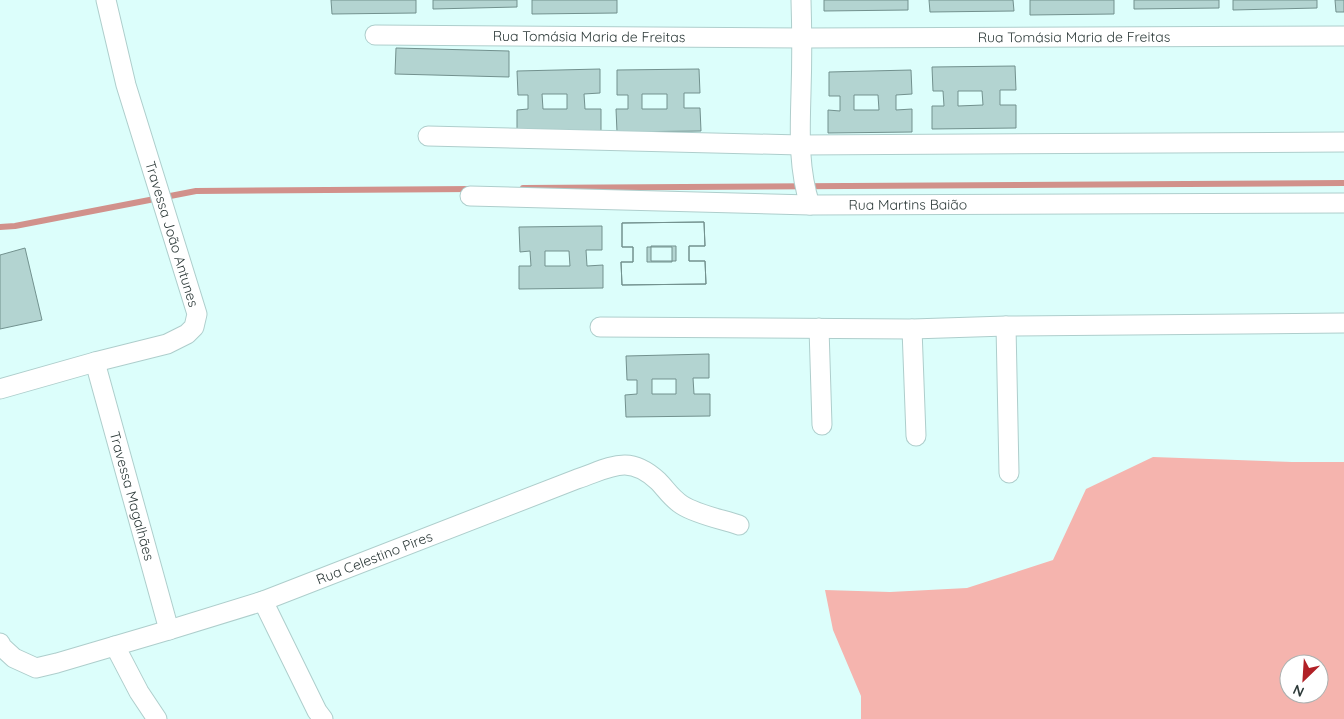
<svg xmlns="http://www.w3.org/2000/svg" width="1344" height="719" viewBox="0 0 1344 719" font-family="Quicksand,sans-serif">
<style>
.green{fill:#f5b4ae;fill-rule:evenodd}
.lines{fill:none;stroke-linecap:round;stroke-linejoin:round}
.stream{stroke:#d1918b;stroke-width:6}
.building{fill:#b3d4d1;stroke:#72918e;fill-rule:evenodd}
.minor-casing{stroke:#aececc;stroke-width:21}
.minor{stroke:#fff;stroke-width:19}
.labels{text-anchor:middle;stroke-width:4;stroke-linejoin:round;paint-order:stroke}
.street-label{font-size:14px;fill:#2c3938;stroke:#fff}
</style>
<rect width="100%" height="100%" fill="#dcfefb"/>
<path class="green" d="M1153 457 1292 462H1344V719H861V696L833 630 825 590 890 592 967 588 1053 560 1086 489ZM1289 664H1319V694H1289Z"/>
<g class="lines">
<path class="stream" d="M523 188 1344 183
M0 227 15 226 196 191 473 189"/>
</g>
<path class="building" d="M331 0H416V13L332 14Z
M433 0H517V7L433 9Z
M532 0H617V13L532 14Z
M824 0H908V10L824 11Z
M929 0H1013L1014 11 930 12Z
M1030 0H1114V14L1030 15Z
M1134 0H1219V8L1134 9Z
M1233 0H1317V8L1233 10Z
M1335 0H1344V12H1336Z
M396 48 509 51V77L395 74Z
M1015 66 1016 90H1000V105H1016V128L932 129V106H944L943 91H933L932 67ZM958 91H982L983 105 958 106Z
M600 69V93L584 94 585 109H601V131L517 132V110L528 109V95H518L517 71ZM542 94H567V109H543Z
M699 69 700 93H684V108H700L701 131 617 132 616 109H628V95H617V70ZM642 94H667V109H642Z
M911 70 912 94 896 95V110L912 109V132L828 133V110L840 111V96H829V72ZM854 95H878L879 110H854Z
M704 222 705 246H689V261H705L706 284 622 285 621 262H633V247H622V223ZM647 247H672V262H647Z
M704 222 705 246H689V261H705L706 284 622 285 621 262H633V247H622V223ZM651 246H676V261H651Z
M602 226V250H586L587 266 603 265V288L519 289V266H531L530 251 520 252 519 227ZM545 251H569L570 266H545Z
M25 248 42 320 0 329V255Z
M709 354V378H693L694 394H710V416L626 417 625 395 637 394V380H627L626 356ZM652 379H676V394H652Z"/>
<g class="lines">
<g class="minor-casing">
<g id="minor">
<path d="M801 0C802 31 802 62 801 93 800 131 798 168 810 205"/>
<path id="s1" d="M375 35 803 38 1344 36"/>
<path d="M428 136 800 145 1344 142"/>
<path id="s2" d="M470 196 810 205 1344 203"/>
<path d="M1006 326 1009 473"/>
<path d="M600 327 912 329 1006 326 1344 323"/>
<path d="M819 328 822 425"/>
<path d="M912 329 916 436"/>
<path id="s3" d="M95 362 169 630"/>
<path d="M0 389 95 362 167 344 187 334 194 327 197 314 126 85 106 0"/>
<path d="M263 601 317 711 323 719"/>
<path id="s4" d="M0 643 2 647 14 658 36 668 57 663 169 630 263 601 577 479C610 468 628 453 658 481 666 489 671 498 682 505 698 515 721 519 739 525"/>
<path d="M115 646 139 692 157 719"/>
</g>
</g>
<use href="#minor" class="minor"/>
</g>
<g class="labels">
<g class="street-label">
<text dy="5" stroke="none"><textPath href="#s1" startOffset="214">Rua Tomásia Maria de Freitas</textPath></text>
<text dy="5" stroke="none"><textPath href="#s1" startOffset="699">Rua Tomásia Maria de Freitas</textPath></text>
<text dy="5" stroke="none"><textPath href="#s2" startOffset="438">Rua Martins Baião</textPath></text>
<text transform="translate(172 234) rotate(73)" y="5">Travessa João Antunes</text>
<text dy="5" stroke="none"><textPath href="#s3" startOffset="139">Travessa Magalhães</textPath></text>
<text dy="5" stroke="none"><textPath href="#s4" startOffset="401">Rua Celestino Pires</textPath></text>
</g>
</g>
<g transform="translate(1304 679) rotate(205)"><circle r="24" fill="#ffffff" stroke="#abb0af"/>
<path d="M0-4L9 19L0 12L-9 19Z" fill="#b12026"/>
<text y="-8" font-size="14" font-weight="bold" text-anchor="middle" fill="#2c3938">N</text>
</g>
</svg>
